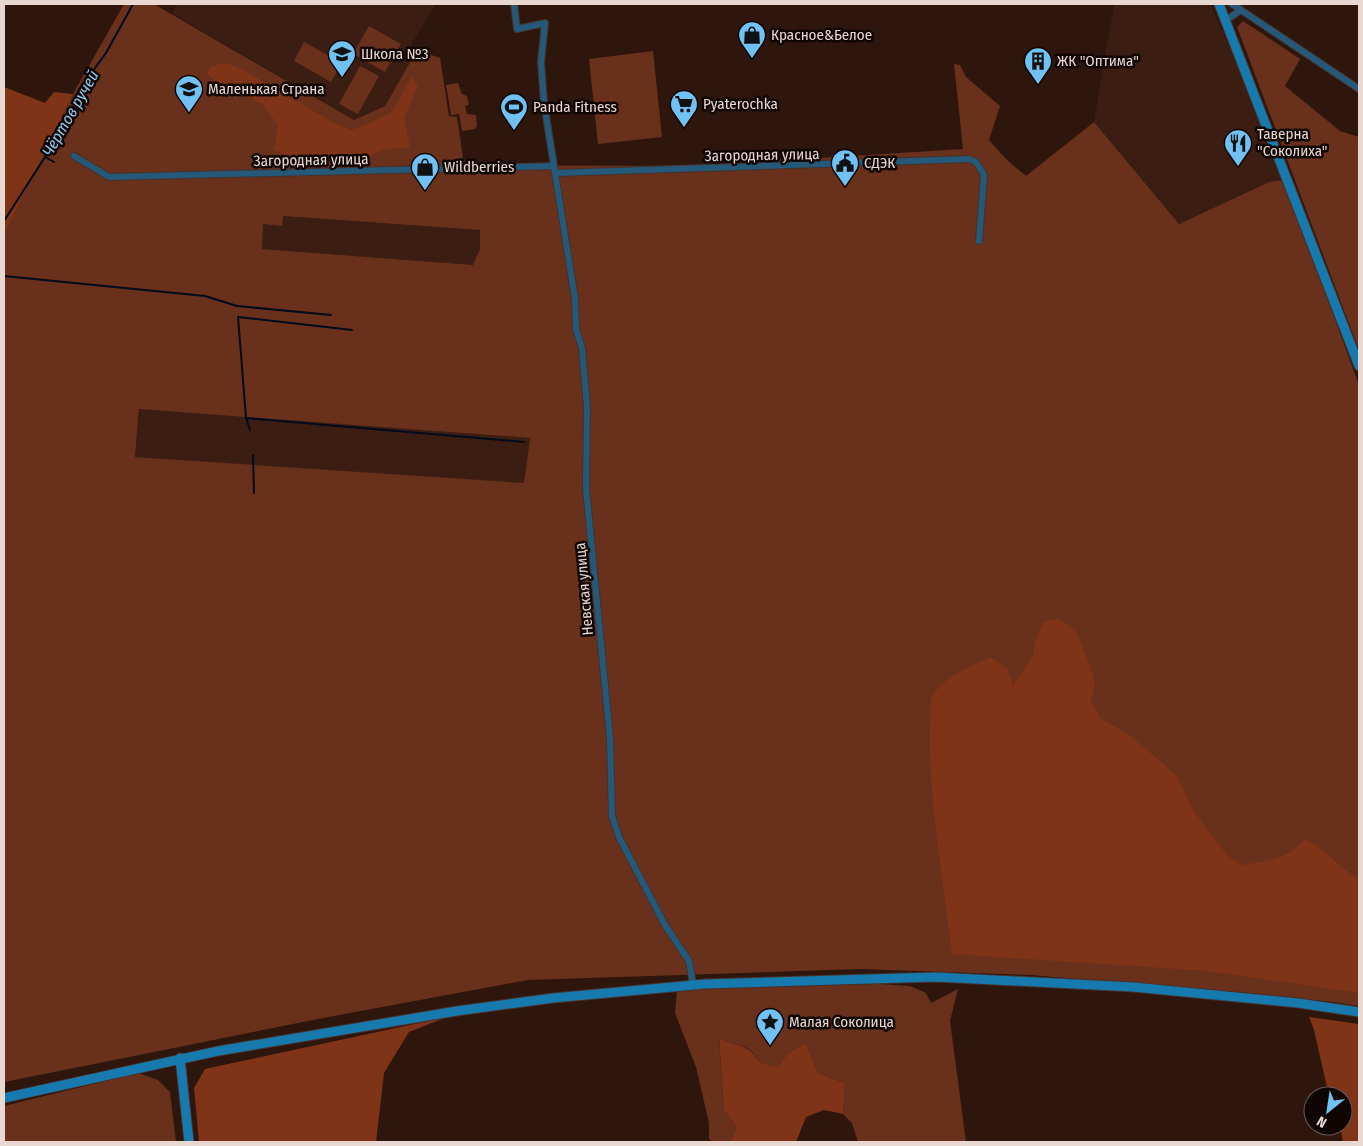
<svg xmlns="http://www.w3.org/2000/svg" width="1363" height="1146" viewBox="0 0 1363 1146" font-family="'Fira Sans Condensed',sans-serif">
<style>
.built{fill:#3b1d12}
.green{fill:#69301c;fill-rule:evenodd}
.forest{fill:#7f3418}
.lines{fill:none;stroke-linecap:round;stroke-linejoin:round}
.stream{stroke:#000c1b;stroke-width:2}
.street-casing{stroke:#483129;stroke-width:8}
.secondary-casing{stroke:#483129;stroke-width:11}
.street{stroke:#245979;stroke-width:6}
.secondary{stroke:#167aae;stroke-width:9}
.labels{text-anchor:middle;stroke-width:5;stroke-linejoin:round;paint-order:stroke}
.poi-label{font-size:15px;fill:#e9d8d2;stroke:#0f0503;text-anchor:start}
.street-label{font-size:15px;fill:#e9d8d2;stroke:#0f0503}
.water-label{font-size:16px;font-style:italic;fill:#8ecbf3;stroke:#0f0503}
</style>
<rect width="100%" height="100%" fill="#2e160d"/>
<path class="built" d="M177 4H436L411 45 417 50 385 106 354 120 172 13Z
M1114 4H1210L1254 99 1284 180 1269 182 1179 224 1094 122Z
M282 216 480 230V249L473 265 262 249 263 224Z
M140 408 530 438 524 484 135 457Z"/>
<path class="green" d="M124 4H154L354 120 385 106 417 50 440 58 449 116 457 117 464 165 692 166 963 149 954 64 960 65 966 77 1000 106 989 140 1007 160 1026 176 1094 122 1179 224 1269 182 1284 180 1359 385V1006L1334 1002 1032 975 860 969 528 980 323 1018 4 1082V231L73 94ZM283 216 480 230V249L473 265 262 249 263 224 282 226ZM139 409 530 438 524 483 135 457Z
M1243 21 1300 59 1285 86 1340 131 1359 137V350L1237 27Z
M369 26 401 44 385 72 353 54Z
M304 42 342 63 331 82 294 61Z
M653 51 662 137 598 144 589 59Z
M360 66 379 76 358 114 339 104Z
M458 83 462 94 467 96 469 105 465 106 467 114 476 115 477 126 475 129 462 131 459 114 451 115 446 85Z
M866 983 910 986 926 993 931 1003 958 989 950 1021 966 1142H858L852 1123 843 1114 845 1083 818 1073 806 1043 788 1053 777 1067C751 1063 763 1059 747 1048 739 1043 728 1044 719 1039L724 1110 737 1128 730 1142H713L709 1139V1123L696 1067 675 1013 677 990 749 986Z
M138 1073 158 1080 170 1092 176 1142H4V1106Z"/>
<path class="forest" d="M225 63 242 69 336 124 351 130C359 128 384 117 391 112 397 107 406 85 411 77L418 86 404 118 410 147 381 150 363 161 297 159 274 150 278 125 262 104 215 80 206 73 211 66Z
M4 87 45 103 54 92 73 94 5 232Z
M1060 619 1076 631 1090 665 1095 682 1091 701 1100 718 1131 736 1177 776 1193 810 1226 854 1241 865C1269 861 1285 860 1306 839 1326 850 1339 868 1359 879V993L1208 971 952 954C943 878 928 800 930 724 931 716 929 703 932 697 943 677 971 665 991 658L1007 668 1013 685 1033 656 1036 639 1043 622Z
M447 1017 409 1032 384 1073 376 1142H199L194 1088 205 1069Z
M1309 1017 1359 1024V1142H1343L1340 1126H1343V1096H1329L1314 1030Z
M719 1038C728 1044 738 1043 746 1048 762 1058 751 1063 777 1067L788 1053 806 1043 818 1073 845 1083 843 1114 824 1110 806 1117 796 1142H730L737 1128 724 1110Z"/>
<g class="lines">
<path class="stream" d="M45 157 54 162
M4 221 68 121 87 79 106 53 133 4
M4 276 205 296 237 306 331 315
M246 418 524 442
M250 430 246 418 238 317 352 330
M253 455 254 493"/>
<g class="street-casing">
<path id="street" d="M514 4 517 29 545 23 541 62 544 103 575 299 576 329 582 348 587 407 586 488 610 738 612 816 619 837 665 925 689 961 693 985
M1232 4 1359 89
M1226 20 1241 10
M74 156 109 177 554 166
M555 173 969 159 976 162 984 175 979 241"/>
</g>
<g class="secondary-casing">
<path id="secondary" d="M1219 4 1359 366
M180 1058 189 1142
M4 1098 218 1051 457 1011 553 998 705 984 936 977 1133 987 1298 1003 1359 1012"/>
</g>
<use href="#street" class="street"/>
<use href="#secondary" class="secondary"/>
</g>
<defs>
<g id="shop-pin" transform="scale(1.4375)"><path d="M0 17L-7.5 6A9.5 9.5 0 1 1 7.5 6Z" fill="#71c1f5" stroke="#0f0503"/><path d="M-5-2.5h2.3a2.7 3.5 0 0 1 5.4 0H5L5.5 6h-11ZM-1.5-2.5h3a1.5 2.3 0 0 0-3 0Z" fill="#111"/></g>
<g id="school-pin" transform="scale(1.4375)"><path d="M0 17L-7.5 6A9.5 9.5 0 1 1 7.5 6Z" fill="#71c1f5" stroke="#0f0503"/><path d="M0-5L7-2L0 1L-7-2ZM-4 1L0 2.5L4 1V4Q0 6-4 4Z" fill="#111"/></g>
<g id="building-pin" transform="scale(1.4375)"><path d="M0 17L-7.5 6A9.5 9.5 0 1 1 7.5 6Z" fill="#71c1f5" stroke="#0f0503"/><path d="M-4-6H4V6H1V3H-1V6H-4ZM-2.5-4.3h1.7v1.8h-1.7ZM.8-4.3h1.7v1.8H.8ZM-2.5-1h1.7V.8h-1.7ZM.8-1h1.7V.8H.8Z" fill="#111"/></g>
<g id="supermarket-pin" transform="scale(1.4375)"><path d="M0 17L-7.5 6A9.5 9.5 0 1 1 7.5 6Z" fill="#71c1f5" stroke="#0f0503"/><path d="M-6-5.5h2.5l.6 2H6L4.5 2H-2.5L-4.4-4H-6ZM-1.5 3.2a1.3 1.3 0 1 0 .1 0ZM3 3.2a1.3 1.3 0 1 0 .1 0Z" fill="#111"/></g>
<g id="stadium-pin" transform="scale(1.4375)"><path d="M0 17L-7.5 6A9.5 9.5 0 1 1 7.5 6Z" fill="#71c1f5" stroke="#0f0503"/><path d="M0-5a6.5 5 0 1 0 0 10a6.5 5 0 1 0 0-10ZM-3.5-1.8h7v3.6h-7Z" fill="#111"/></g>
<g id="restaurant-pin" transform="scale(1.4375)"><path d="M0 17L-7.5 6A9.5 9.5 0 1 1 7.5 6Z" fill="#71c1f5" stroke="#0f0503"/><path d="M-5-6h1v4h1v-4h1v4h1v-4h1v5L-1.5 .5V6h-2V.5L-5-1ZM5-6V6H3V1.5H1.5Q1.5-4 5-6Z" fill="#111"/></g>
<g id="civic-pin" transform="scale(1.4375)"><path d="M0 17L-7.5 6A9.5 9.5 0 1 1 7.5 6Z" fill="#71c1f5" stroke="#0f0503"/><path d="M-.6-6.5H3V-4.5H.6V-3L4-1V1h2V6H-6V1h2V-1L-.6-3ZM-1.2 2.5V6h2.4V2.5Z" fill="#111"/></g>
<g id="sight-pin" transform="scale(1.4375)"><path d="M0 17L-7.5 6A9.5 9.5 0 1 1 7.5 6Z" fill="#71c1f5" stroke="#0f0503"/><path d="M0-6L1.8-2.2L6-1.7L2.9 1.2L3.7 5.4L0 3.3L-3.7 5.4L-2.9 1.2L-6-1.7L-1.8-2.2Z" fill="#111"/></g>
</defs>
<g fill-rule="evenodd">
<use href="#shop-pin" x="752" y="35"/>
<use href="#school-pin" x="342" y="54"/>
<use href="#building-pin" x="1038" y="61"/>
<use href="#school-pin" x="189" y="89"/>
<use href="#supermarket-pin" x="684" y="104"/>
<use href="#stadium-pin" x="514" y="107"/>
<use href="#restaurant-pin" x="1238" y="143"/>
<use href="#civic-pin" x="845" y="163"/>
<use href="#shop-pin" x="425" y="167"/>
<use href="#sight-pin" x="770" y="1022"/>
</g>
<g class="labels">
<g class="poi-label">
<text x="771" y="40">Красное&amp;Белое</text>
<text x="361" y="59">Школа №3</text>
<text x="1057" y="66">ЖК "Оптима"</text>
<text x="208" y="94">Маленькая Страна</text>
<text x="703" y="109">Pyaterochka</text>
<text x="533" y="112">Panda Fitness</text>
<text x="1257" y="139">Таверна<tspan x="1257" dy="17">"Соколиха"</tspan></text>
<text x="864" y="168">СДЭК</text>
<text x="444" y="172">Wildberries</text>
<text x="789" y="1027">Малая Соколица</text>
</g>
<g class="street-label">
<text transform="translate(762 155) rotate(-1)" y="5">Загородная улица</text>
<text transform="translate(311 160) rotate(-1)" y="5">Загородная улица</text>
<text transform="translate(584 589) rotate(-95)" y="5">Невская улица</text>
</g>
<g class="water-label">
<text transform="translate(70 113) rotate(-60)" y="6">Чёртов ручей</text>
</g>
</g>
<rect width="1363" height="1146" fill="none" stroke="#e9d8d2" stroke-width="10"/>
<g transform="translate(1328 1111) rotate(210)"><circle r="24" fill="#0f0503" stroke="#665956"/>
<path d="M0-4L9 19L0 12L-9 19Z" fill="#71c1f5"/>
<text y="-8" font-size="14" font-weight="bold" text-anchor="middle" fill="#e9d8d2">N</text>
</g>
</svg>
